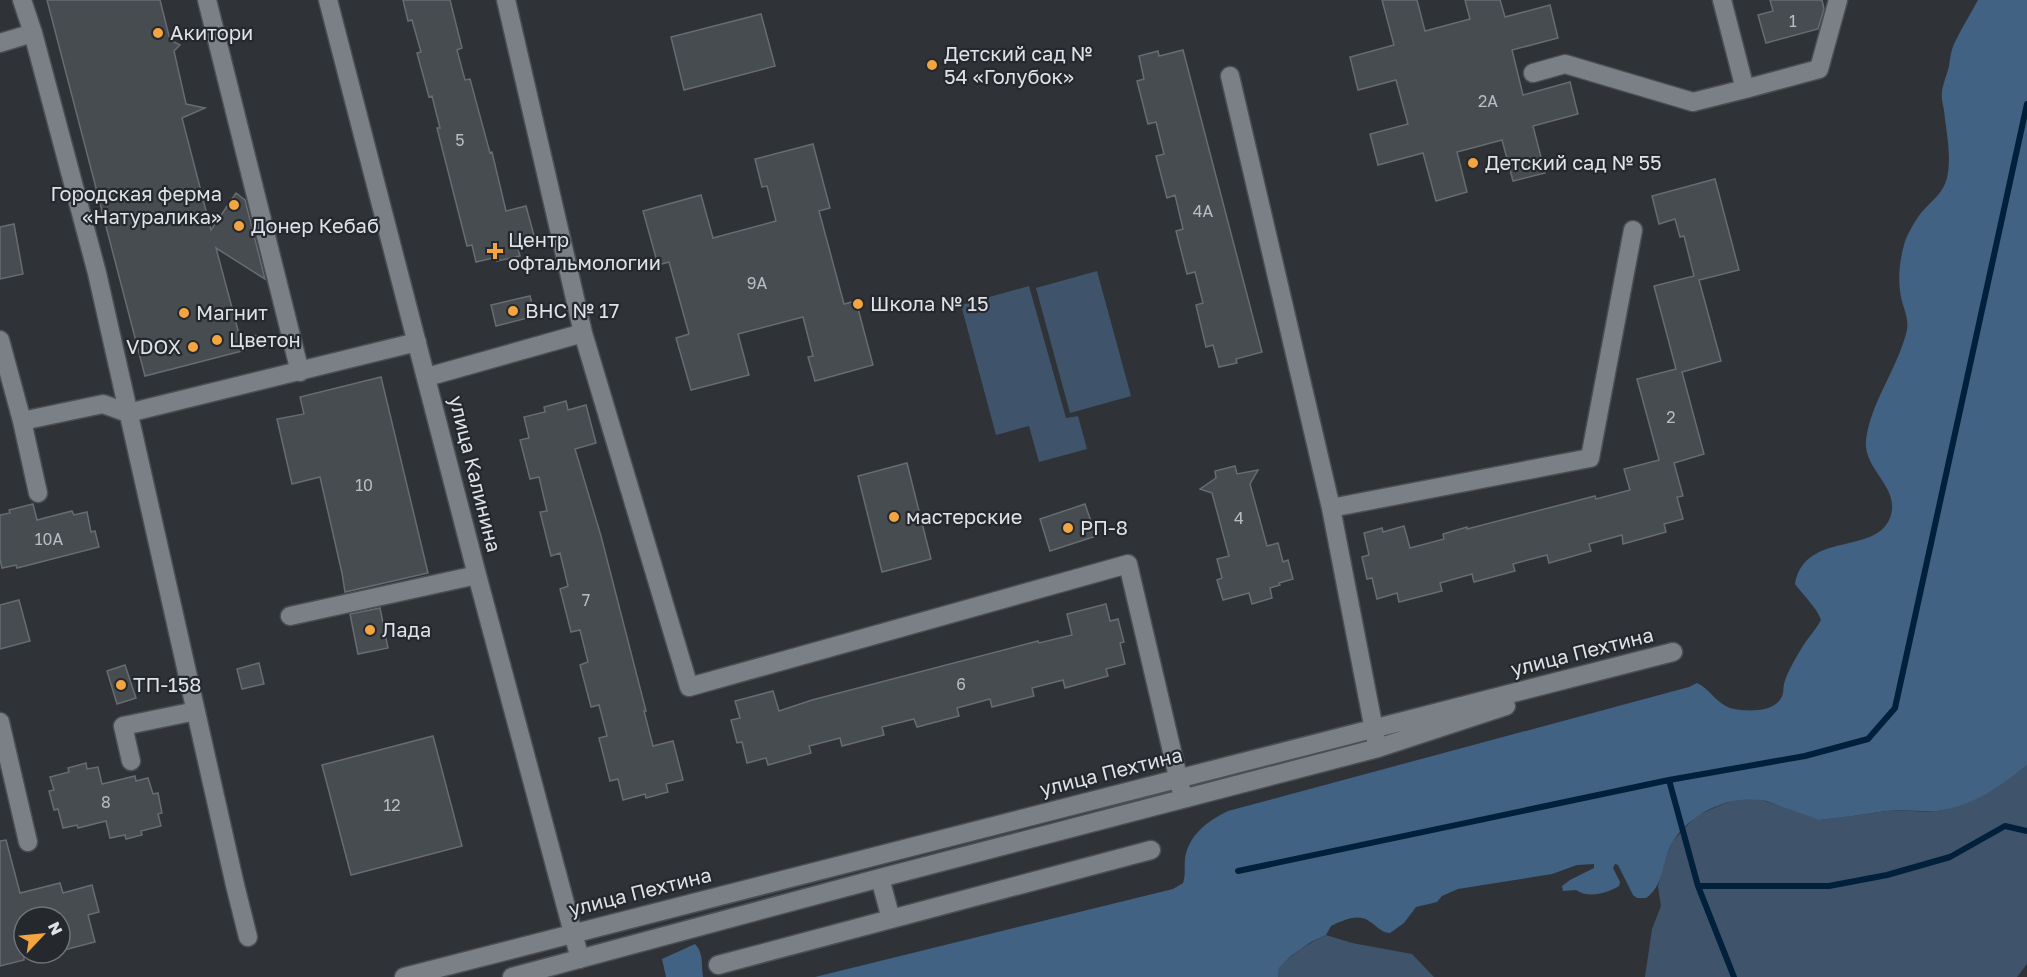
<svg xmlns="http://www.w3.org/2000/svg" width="2027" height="977" viewBox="0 0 2027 977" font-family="'Golos Text',sans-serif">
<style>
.green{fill:#3f546a}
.forest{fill:#426283}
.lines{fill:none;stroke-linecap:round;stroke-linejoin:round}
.stream{stroke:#01203c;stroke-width:6}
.building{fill:#474c51;stroke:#676c71;stroke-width:1.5}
.minor-casing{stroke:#4b4f53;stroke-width:21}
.minor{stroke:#7b8086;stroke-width:18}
.poi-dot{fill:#f2a540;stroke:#25292e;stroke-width:2}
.labels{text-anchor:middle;stroke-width:4.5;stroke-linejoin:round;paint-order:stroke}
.number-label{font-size:16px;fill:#b9bcc1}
.poi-label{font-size:20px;fill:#dfe2e6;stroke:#25292e;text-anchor:start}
.street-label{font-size:20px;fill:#dfe2e6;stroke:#25292e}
</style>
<rect width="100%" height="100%" fill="#2f3338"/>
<path class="green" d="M1097 271 1131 396 1070 413 1036 288Z
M1029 286 1066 418 1078 416 1087 449 1039 462 1029 426 996 435 961 305Z
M2027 765V964L2017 977H1645L1652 929 1661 906 1658 887 1663 863 1673 841 1696 816 1723 804 1740 799H1758L1810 815 1818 820C1841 818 1864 814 1887 811 1903 809 1921 813 1937 811 1971 806 2001 786 2027 765Z
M1326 935 1352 943 1412 954 1434 977H1278L1279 968C1292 954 1309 943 1326 935Z"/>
<path class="forest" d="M1978 0H2027V765C2001 786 1971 807 1937 811 1921 812 1903 809 1886 811 1864 814 1841 818 1818 820 1809 815 1801 814 1792 810 1781 807 1772 802 1761 800 1727 795 1687 815 1671 845 1661 864 1664 886 1646 898H1637L1633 895 1618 865 1615 864 1613 868 1620 882 1619 886C1607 893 1589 899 1576 890L1563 891 1562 886 1570 880 1594 868V864L1577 865 1552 874 1458 889 1442 896 1437 902 1416 907 1404 923 1390 933C1380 932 1377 926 1369 921 1357 913 1342 921 1331 926L1326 935 1311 942 1291 956 1279 968 1278 977H815L1173 889 1183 883C1186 874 1184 868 1185 859 1188 836 1207 821 1228 811L1689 687 1697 683C1710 689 1716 703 1730 708 1743 712 1774 713 1781 698 1784 694 1783 689 1784 684 1787 673 1794 661 1800 651 1806 640 1815 631 1821 620 1817 608 1803 595 1795 584 1805 529 1879 557 1891 515 1899 486 1863 469 1866 440 1871 402 1896 371 1906 334 1911 318 1901 306 1900 290 1898 277 1900 259 1904 245 1906 236 1915 221 1921 213 1931 201 1943 194 1947 178 1952 155 1946 132 1944 110 1943 105 1941 98 1942 92 1943 83 1947 75 1949 66 1950 58 1951 51 1954 44 1961 29 1970 15 1978 0Z
M695 944C704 953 701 965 703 977H666L662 959Z"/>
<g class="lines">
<path class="stream" d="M1669 780 1698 886H1829L1887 875 1950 857 2005 826 2027 831
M1238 871 1669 780 1805 756 1868 739 1895 708 2027 104
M1698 886 1734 977"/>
</g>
<path class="building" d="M47 0H160L170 40 180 45 174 51 186 104 205 108 182 118 211 230 236 193 245 200 265 279 216 248 239 334 270 337 242 351 145 376Z
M403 0H450L462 48 457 50 465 80 470 79 490 153 492 152 506 211 526 206 536 243 518 248 520 256 497 261V257L476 262 472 245 467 246 437 128H440L432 96 429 97 417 53 421 52 412 20 408 21Z
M1382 0H1417L1425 31 1470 19 1465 0H1500L1505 17 1550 5 1558 38 1512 50 1523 95 1570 82 1578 114 1533 126 1545 173 1513 181 1502 140 1457 152 1467 192 1436 201 1423 153 1378 165 1370 134 1408 124 1396 80 1358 90 1350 57 1394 45Z
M1770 0H1822L1824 9 1818 29 1766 43 1758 15 1773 11Z
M761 14 775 66 684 90 671 37Z
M1183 50 1262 352 1236 359 1237 363 1219 367 1213 345 1206 347 1196 305 1203 303 1195 272 1187 274 1176 231 1183 229 1175 195 1167 198 1156 156 1164 154 1156 122 1148 124 1137 81 1144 79 1139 56 1158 51 1159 56Z
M813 144 830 208 819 211 844 304 856 301 873 365 815 381 808 357 813 356 803 317 738 334 749 375 691 390 676 338 689 334 669 262 658 265 643 211 701 195 713 238 776 221 767 186 762 187 755 159Z
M1715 179 1739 270 1699 280 1721 361 1682 372 1704 454 1674 463 1683 496 1677 497 1683 519 1664 524 1666 532 1623 544 1622 535 1589 544 1591 551 1549 563 1547 555 1513 564 1515 571 1474 582 1472 574 1440 583 1442 591 1399 602 1397 593 1377 599 1372 578 1367 579 1362 557 1369 555 1364 533 1382 528 1383 532 1404 526 1410 548 1444 539 1443 534 1467 527V529L1595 496 1596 499 1630 490 1624 469 1659 460 1637 379 1676 369 1654 286 1694 276 1684 236 1680 237 1675 219 1659 224 1652 196Z
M14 224 23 274 0 279V227Z
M530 296 535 316 496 326 491 305Z
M381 377 428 573 345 592 342 573 320 477 292 484 277 419 304 414 300 397Z
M566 401 568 410 586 405 596 443 575 449 601 536 646 711H644L653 746 673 741 683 780 666 784 668 792 646 798 645 794 623 800 618 779 610 781 599 738 607 736 599 705 591 707 580 665 588 662 580 630 571 632 560 589 568 586 560 553 551 556 540 512 547 511 539 477 530 479 520 440 529 438 524 417 545 412 544 407Z
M907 463 931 559 882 572 858 476Z
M1235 466 1237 474 1258 470 1250 484 1267 546 1278 543 1283 562 1288 560 1293 579 1279 583 1280 585 1270 588 1272 598 1252 604 1249 593 1223 600 1217 580 1222 578 1217 559 1229 556 1212 493 1200 489 1216 478 1215 471Z
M33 504 37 520 72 511 74 515 87 512 91 532 95 531 99 547 17 568 16 565 2 568 0 559V515L10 513 9 510Z
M1085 504 1096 536 1050 551 1040 519Z
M19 600 30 641 0 649V605Z
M1106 604 1110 621 1118 619 1124 642 1120 643 1125 664 1106 669 1108 676 1065 688 1063 680 1032 688 1034 696 992 707 990 699 957 708 959 716 917 727 914 719 882 727 884 735 842 746 840 738 809 746 811 753 768 765 766 758 747 763 742 742 737 743 731 720 740 718 735 701 773 691 779 711 812 700 1038 641 1039 643 1072 635 1067 614Z
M380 608 388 648 358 654 350 614Z
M259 663 264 684 242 689 237 669Z
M125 665 136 698 117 704 107 671Z
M433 736 462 846 351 875 322 765Z
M86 763 87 769 98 767 102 784 135 776 136 781 148 778 153 794 158 793 162 813 158 814 161 826 141 831 142 835 126 839 125 835 110 838 106 821 78 828 77 825 63 828 58 809 54 810 49 791 54 790 50 777 69 772 68 768Z
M6 840 20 893 60 883 63 893 92 885 99 912 88 915 95 942 60 951V917H24V960L0 966V841Z"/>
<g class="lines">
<g class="minor-casing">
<path id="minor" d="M22 0 33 33 97 273 235 885 248 937
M207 0 300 372
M328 0 477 575 580 959
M506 0 583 333 689 687 1128 564 1183 798
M0 43 33 33
M1533 73 1565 64 1693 102 1745 89 1722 0
M1230 76 1331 508 1376 740
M1745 89 1819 69 1838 0
M0 340 22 421 38 493
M427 377 583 333
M22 421 103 404 128 413 417 342
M1331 508 1590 458 1633 230
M290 616 477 575
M0 722 28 842
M131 761 123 726 196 711
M880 878 891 919 1151 850
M718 965 891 919
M404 977 1673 652
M512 977 880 878 1378 748 1506 706"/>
</g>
<use href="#minor" class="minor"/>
</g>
<g class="poi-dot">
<circle cx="158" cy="33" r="6"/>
<circle cx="932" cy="65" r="6"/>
<circle cx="1473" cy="163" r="6"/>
<circle cx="234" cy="205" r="6"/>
<circle cx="239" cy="226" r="6"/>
<path d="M492 242h6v6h6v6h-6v6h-6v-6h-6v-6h6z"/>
<circle cx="858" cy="304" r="6"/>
<circle cx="513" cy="311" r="6"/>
<circle cx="184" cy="313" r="6"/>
<circle cx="217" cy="340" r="6"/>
<circle cx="193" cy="347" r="6"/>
<circle cx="894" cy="517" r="6"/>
<circle cx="1068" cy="528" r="6"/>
<circle cx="370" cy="630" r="6"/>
<circle cx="121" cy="685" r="6"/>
</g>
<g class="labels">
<g class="number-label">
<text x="1793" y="27">1</text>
<text x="1488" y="107">2А</text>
<text x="460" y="146">5</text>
<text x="1203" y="217">4А</text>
<text x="757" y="289">9А</text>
<text x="1671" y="423">2</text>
<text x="364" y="491">10</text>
<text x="1239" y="524">4</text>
<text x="49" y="545">10А</text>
<text x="586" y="606">7</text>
<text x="961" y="690">6</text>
<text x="106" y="808">8</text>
<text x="392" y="811">12</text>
</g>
<g class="poi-label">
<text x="170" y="40">Акитори</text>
<text x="944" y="61">Детский сад №<tspan x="944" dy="23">54 «Голубок»</tspan></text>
<text x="1485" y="170">Детский сад № 55</text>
<text x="222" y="201" text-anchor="end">Городская ферма<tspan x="222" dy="23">«Натуралика»</tspan></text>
<text x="251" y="233">Донер Кебаб</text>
<text x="508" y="247">Центр<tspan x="508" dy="23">офтальмологии</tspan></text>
<text x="870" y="311">Школа № 15</text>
<text x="525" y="318">ВНС № 17</text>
<text x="196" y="320">Магнит</text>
<text x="229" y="347">Цветон</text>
<text x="181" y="354" text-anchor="end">VDOX</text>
<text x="906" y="524">мастерские</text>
<text x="1080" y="535">РП-8</text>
<text x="382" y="637">Лада</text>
<text x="133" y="692">ТП-158</text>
</g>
<g class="street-label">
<text transform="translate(475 474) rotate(76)" y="7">улица Калинина</text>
<text transform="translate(1582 652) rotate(-14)" y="7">улица Пехтина</text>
<text transform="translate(1111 772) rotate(-14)" y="7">улица Пехтина</text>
<text transform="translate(640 892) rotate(-14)" y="7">улица Пехтина</text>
</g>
</g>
<g transform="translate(42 935) rotate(64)"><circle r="28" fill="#25292e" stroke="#6f7378" stroke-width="1.5"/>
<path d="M0-4.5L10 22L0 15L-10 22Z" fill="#f2a540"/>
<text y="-9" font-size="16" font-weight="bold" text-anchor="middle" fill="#dfe2e6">N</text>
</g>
</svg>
